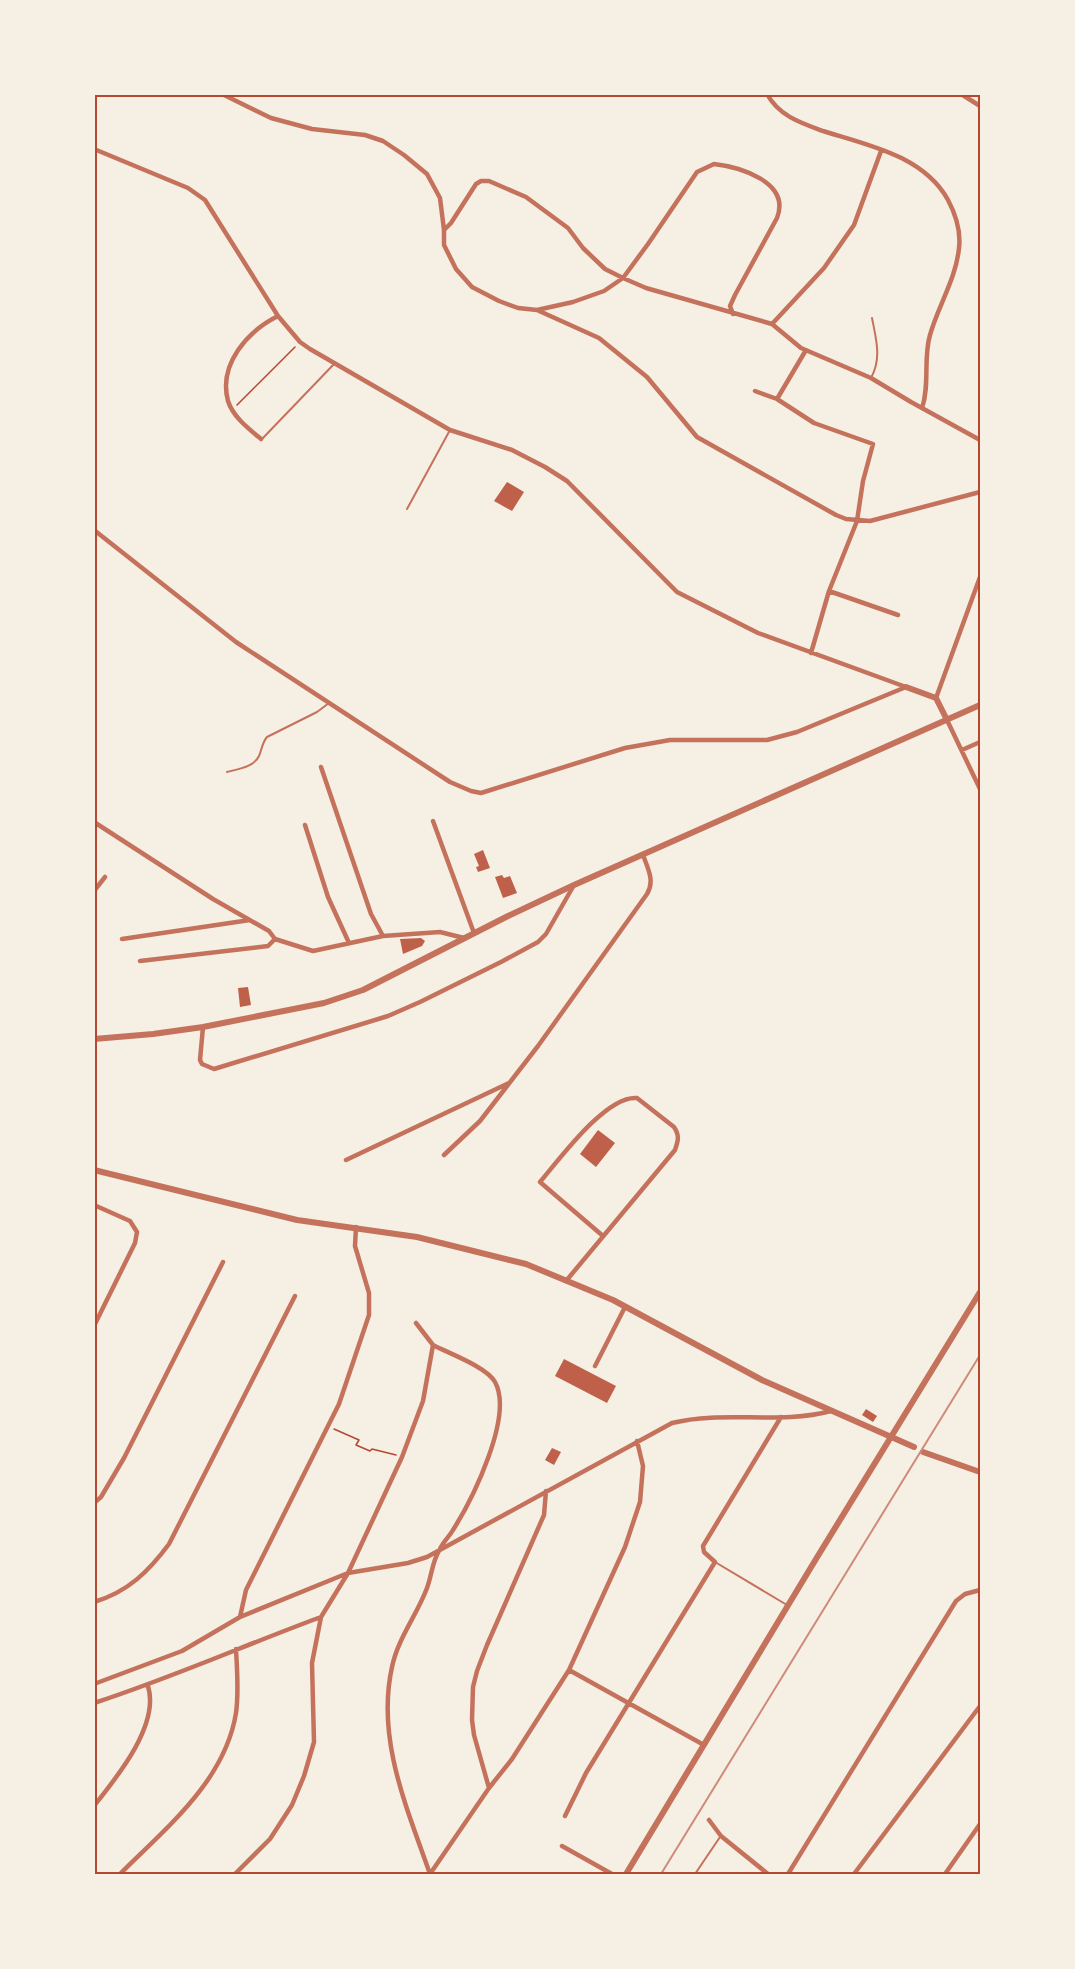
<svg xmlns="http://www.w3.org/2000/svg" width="1075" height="1969" viewBox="0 0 1075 1969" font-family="Mulish,sans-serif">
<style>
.building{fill:#bf614a}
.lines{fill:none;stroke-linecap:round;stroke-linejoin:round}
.path{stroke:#b5482f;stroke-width:1.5}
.service{stroke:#c5725c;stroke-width:2}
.minor{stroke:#c5725c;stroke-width:4.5}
.tertiary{stroke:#c5725c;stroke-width:6}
.rail{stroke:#cf8b77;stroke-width:2}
.neatline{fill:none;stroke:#b5482f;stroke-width:2}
</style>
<rect width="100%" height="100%" fill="#f6efe4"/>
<path class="building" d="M507 482 524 492 512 511 494 501Z
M483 850 490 868 478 872 476 867 479 866 474 854Z
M502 875 504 878 510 876 517 893 503 898 495 877Z
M421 938 425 941 422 946 403 954 400 939Z
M248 987 251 1005 240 1007 238 988Z
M598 1130 615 1143 596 1167 580 1154Z
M564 1359 616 1386 607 1403 555 1376Z
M866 1409 877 1416 873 1422 862 1415Z
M552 1448 561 1452 554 1465 545 1460Z"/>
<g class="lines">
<path class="path" d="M237 405 295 347
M334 1429 359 1440 356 1445 370 1451 372 1449 396 1455"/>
<path class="service" d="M871 378C882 358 876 339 872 318
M262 439 335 363
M407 509 450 430
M227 772C238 769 254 767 259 756 262 749 262 743 267 737L317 712 329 703
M715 1562 787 1605
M695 1874 720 1837"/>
<path class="minor" d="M222 94 271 118 312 129 365 135 383 141 404 155 427 174 440 198 444 230V245L456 269 472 287 499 301 518 308 537 310 599 338 647 377 697 437 836 515 846 519 870 521 980 492
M767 94C779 116 801 123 823 131 868 145 924 156 948 200 956 215 961 231 959 248 956 279 938 306 930 335 923 358 930 385 922 408
M961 94 980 106
M94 149 188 188 205 200 278 316 300 342 310 349 450 430 512 450 545 467 567 481 677 592 758 633 906 687
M444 230 451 223 476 184 481 181H489L526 197 568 228 583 248 605 269 623 278 646 288 772 324 801 348 871 378 911 402 980 440
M537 310 573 302 604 291 623 278 648 244 697 172 714 164C740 167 791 182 777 218L735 295 730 306 733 314
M772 324 824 268 854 225 881 151
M755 391 777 399 814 423 873 444 863 481 857 521 829 591 811 653
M777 399 806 350
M261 439C249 429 233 417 228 401 218 364 248 331 278 316
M94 530 236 642 450 782 471 791 481 793 625 748 670 740H767L797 732 906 687
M829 591 898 615
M936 698 980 577
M947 720 980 789
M962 750 980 742
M321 767 371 914 383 936
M433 821 474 933
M94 822 213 899 269 931 275 939 313 951 383 936 440 932 464 938
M305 825 328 897 349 943
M94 891 105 877
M122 939 250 920
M140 961 268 946 275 939
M203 1027 200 1060 202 1064 214 1069 388 1016 420 1002 501 962 538 942 546 934 574 885
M444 1155 480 1121 538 1046 647 894C655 881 648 869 643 855
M346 1160 509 1083
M94 1205 130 1221 137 1232 135 1243 94 1326
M566 1281 675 1150C678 1141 680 1136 674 1127L637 1098C606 1095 559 1160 540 1182L603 1236
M595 1366 625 1307
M94 1503 101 1497 124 1458 223 1262
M94 1602C128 1592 149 1571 169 1544L295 1296
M240 1617 246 1590 339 1404 369 1315V1293L355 1246 356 1227
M569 1670 704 1745
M94 1684 182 1651 240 1617 348 1573 408 1563 427 1557 672 1423C724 1410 779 1425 831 1411
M94 1703C171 1678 245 1645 321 1617
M489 1788 474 1735 472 1720 473 1687 477 1671 487 1645 544 1515 546 1491
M94 1806C117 1777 160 1725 148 1686
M565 1816 586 1773 715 1562 704 1552 703 1546 781 1417
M709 1820 721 1836 768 1874
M562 1846 612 1874
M120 1874C166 1828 225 1781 236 1713 239 1692 237 1670 236 1649
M235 1874 270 1839 292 1805 304 1776 314 1742 312 1663 321 1617 348 1573 402 1457 423 1401 433 1345 416 1323
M430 1874C407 1808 376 1739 392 1667 398 1638 417 1615 427 1588 432 1575 432 1561 440 1549 443 1542 449 1537 453 1530 472 1500 514 1416 495 1382 487 1367 448 1353 433 1345
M430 1874 489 1788 512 1759 569 1670 625 1547 640 1502 643 1466 637 1441
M788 1874 956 1601 965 1594 980 1590
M854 1874 980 1706
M945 1874 980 1824"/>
<path class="tertiary" d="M906 687 936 698 947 720
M94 1039 153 1034 203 1027 324 1003 363 990 508 916 574 885 980 705
M94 1170 297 1220 417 1237 526 1264 613 1300 762 1380 914 1447
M923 1452 980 1472
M626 1874 816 1559 980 1292"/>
<path class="rail" d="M661 1874 980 1355"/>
</g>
<rect width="1075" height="1969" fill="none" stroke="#f6efe4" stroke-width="192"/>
<rect x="96" y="96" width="883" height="1777" class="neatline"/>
</svg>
